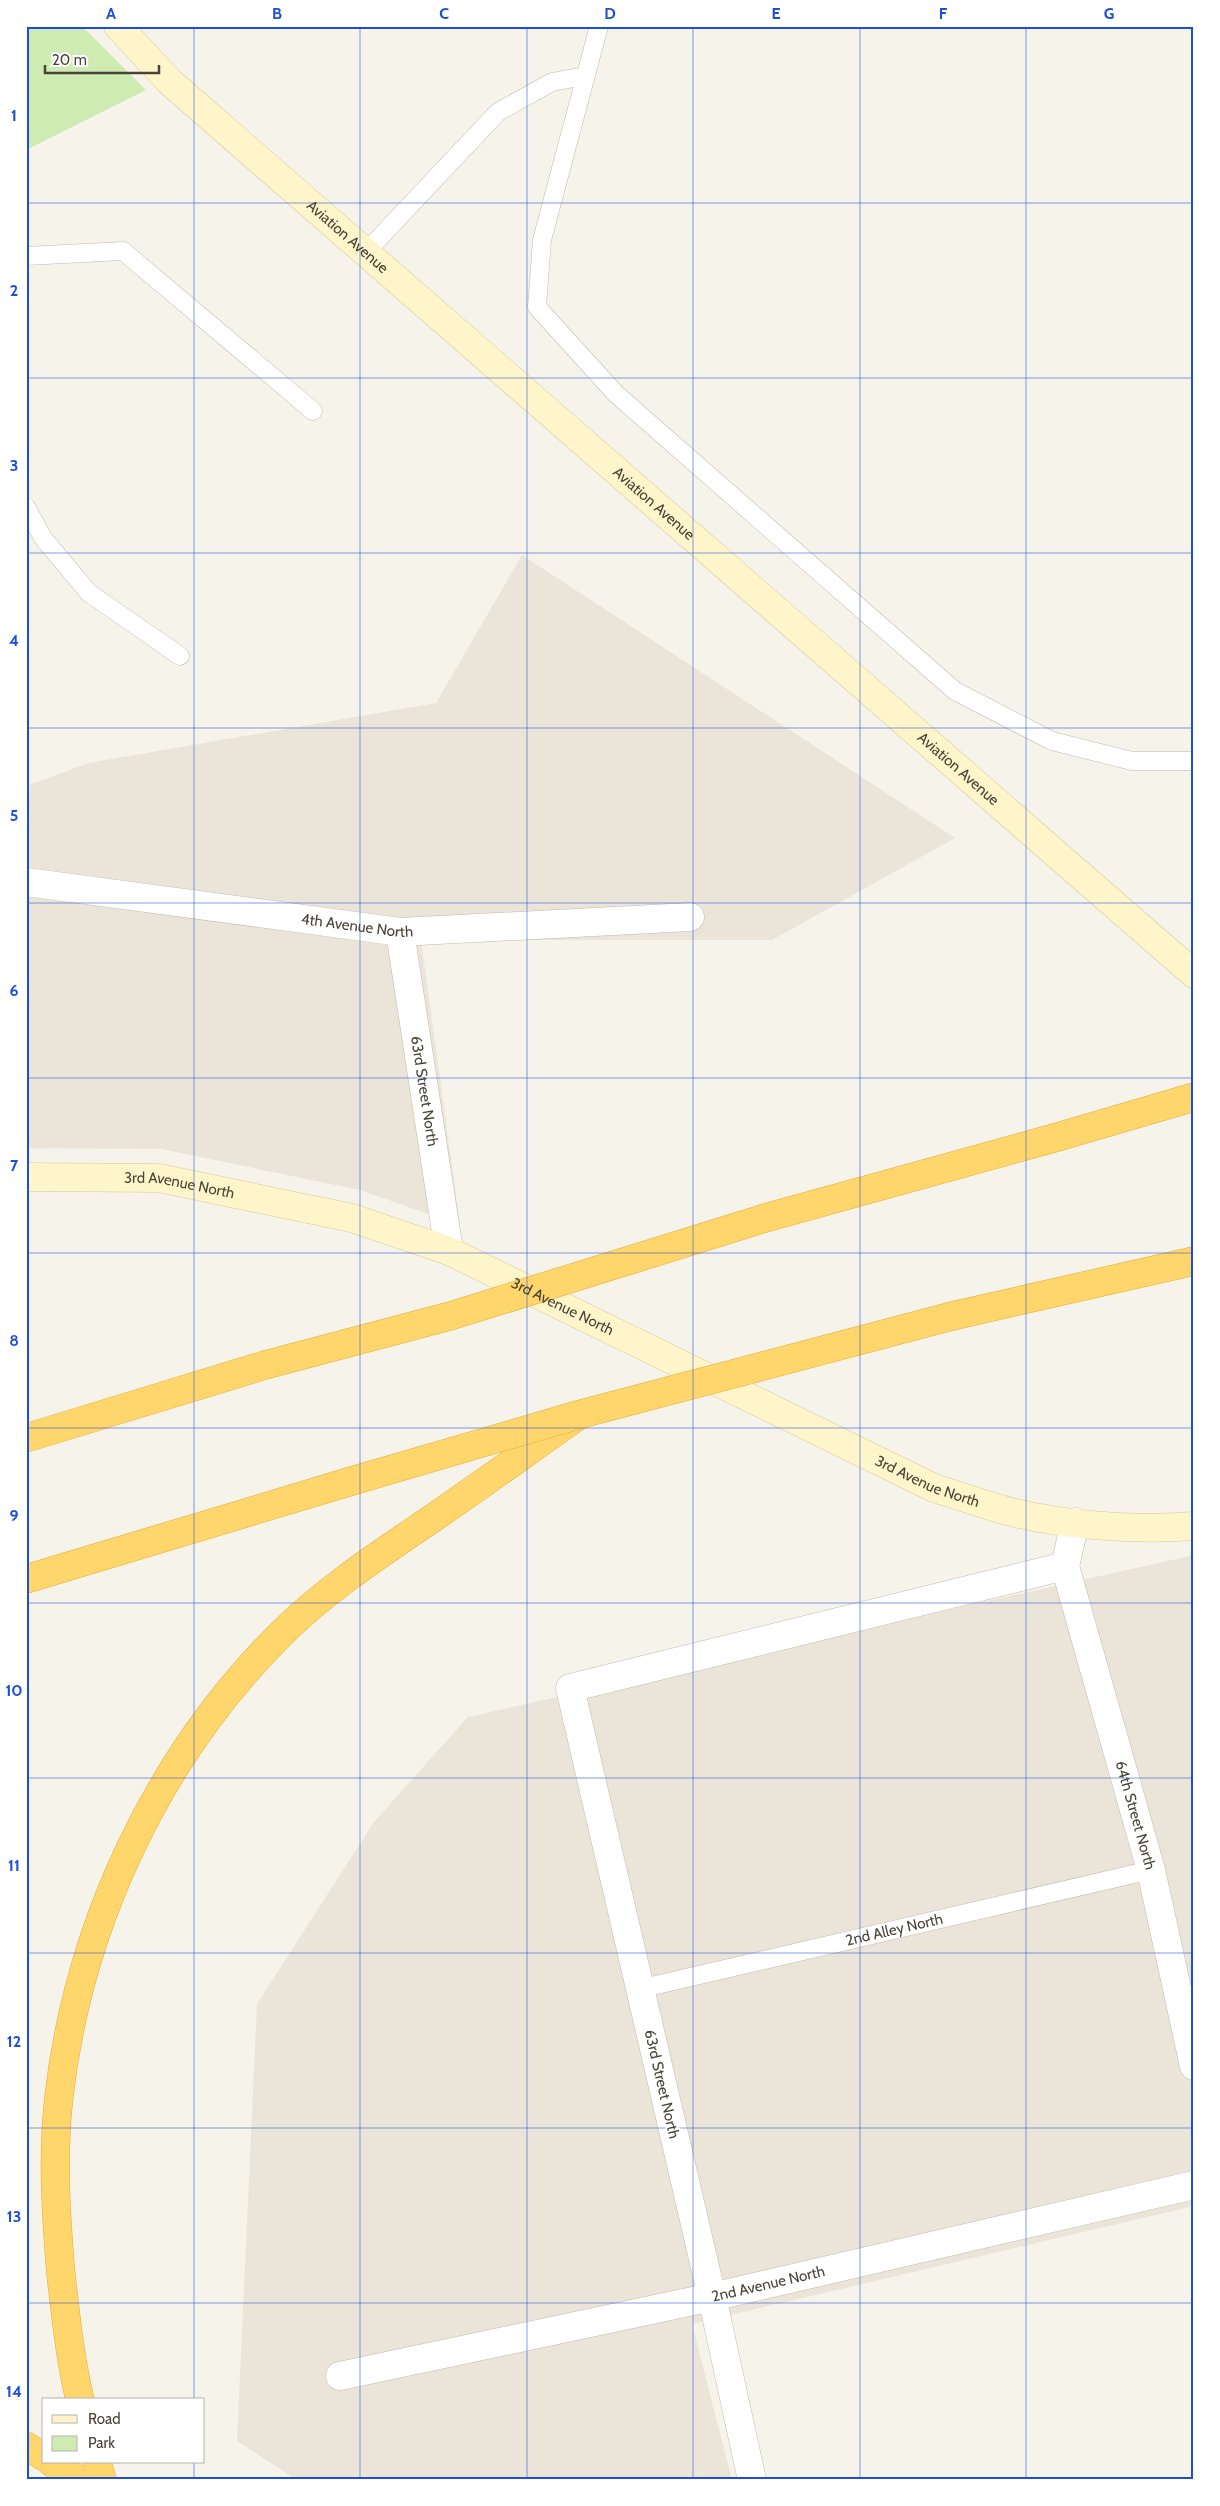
<svg xmlns="http://www.w3.org/2000/svg" width="1220" height="2506" viewBox="0 0 1220 2506" font-family="Cabin,sans-serif">
<style>
.residential{fill:#eae5d8}
.green{fill:#ceebb2}
.lines{fill:none;stroke-linecap:round;stroke-linejoin:round}
.lane-casing{stroke:#c2bbac;stroke-width:19}
.street-casing{stroke:#c2bbac;stroke-width:29}
.secondary-casing{stroke:#d7c999;stroke-width:29}
.highway-casing{stroke:#e3ad37;stroke-width:29}
.lane{stroke:#fff;stroke-width:18}
.street{stroke:#fff;stroke-width:28}
.secondary{stroke:#fff5cb;stroke-width:28}
.highway{stroke:#ffd66c;stroke-width:28}
.highway-bridge-casing{stroke:#e3ad37;stroke-width:29;stroke-linecap:butt}
.highway-bridge{stroke:#ffd66c;stroke-width:28}
.grid{fill:none;stroke:#1d4ed8;stroke-width:1;stroke-opacity:0.55}
.labels{text-anchor:middle;stroke-width:4;stroke-linejoin:round;paint-order:stroke}
.street-label{font-size:15px;fill:#4a4438;stroke:#fff}
.neatline{fill:none;stroke:#1d4ed8;stroke-width:2}
.grid-label{font-size:16px;text-anchor:middle;font-weight:bold;fill:#1d4ed8}
</style>
<rect width="100%" height="100%" fill="#f5f3ea"/>
<path class="residential" d="M522 555 955 838 772 940H421L460 1225 360 1190 161 1149 26 1148V786L89 763 436 703Z
M1194 1555V2206L692 2324 732 2480H297L237 2441 257 2004 374 1822 468 1717Z"/>
<path class="green" d="M26 26H82L146 90 26 150Z"/>
<g class="lines">
<g class="lane-casing">
<g id="lane">
<path d="M599 26 542 240 537 307 616 394 955 691 1052 741 1132 761H1194"/>
<path d="M366 252 498 112 552 82 585 76"/>
<path d="M26 256 123 251 313 411"/>
<path d="M26 507 43 538 89 593 180 656"/>
<path id="s1" d="M639 1989 1151 1870"/>
</g>
</g>
<g class="street-casing">
<g id="street">
<path id="s2" d="M26 882 400 932 690 917"/>
<path id="s3" d="M400 932 449 1251"/>
<path id="s4" d="M1065 1566 1151 1870 1194 2066"/>
<path id="s5" d="M340 2376 712 2297 1194 2185"/>
<path d="M752 2480 712 2297 570 1688 1065 1566 1075 1522"/>
</g>
</g>
<g class="secondary-casing">
<g id="secondary">
<path id="s6" d="M118 26 170 82 1194 974"/>
<path id="s7" d="M26 1177 159 1178 352 1218 449 1251 934 1488C956 1495 977 1502 1000 1509 1058 1525 1133 1531 1194 1526"/>
</g>
</g>
<g class="highway-casing">
<path id="highway" d="M765 1218 1054 1138 1194 1097
M952 1316 1194 1261
M26 1438 265 1365
M26 1579 355 1480
M80 2400C70 2359 66 2317 61 2275 56 2216 52 2155 59 2096 79 1924 158 1756 281 1634 326 1589 380 1554 433 1518 481 1485 528 1451 575 1418
M26 2446 44 2457
M51 2462 78 2480
M97 2462 102 2480"/>
</g>
<use href="#lane" class="lane"/>
<use href="#street" class="street"/>
<use href="#secondary" class="secondary"/>
<use href="#highway" class="highway"/>
<g class="highway-bridge-casing">
<path id="highway-bridge" d="M265 1365 450 1316 765 1218
M355 1480 581 1414 952 1316"/>
</g>
<use href="#highway-bridge" class="highway-bridge"/>
</g>
<path class="grid" d="M194 26V2400M360 26V2480M527 26V2480M693 26V2480M860 26V2480M1026 26V2480M26 203H1194M26 378H1194M26 553H1194M26 728H1194M26 903H1194M26 1078H1194M26 1253H1194M26 1428H1194M26 1603H1194M26 1778H1194M26 1953H1194M26 2128H1194M26 2303H1194M194 2462V2480"/>
<g class="labels">
<g class="street-label">
<text dy="5" stroke="none"><textPath href="#s6" startOffset="312">Aviation Avenue</textPath></text>
<text dy="5" stroke="none"><textPath href="#s6" startOffset="718">Aviation Avenue</textPath></text>
<text dy="5" stroke="none"><textPath href="#s6" startOffset="1122">Aviation Avenue</textPath></text>
<text dy="5" stroke="none"><textPath href="#s2" startOffset="334">4th Avenue North</textPath></text>
<text dy="5" stroke="none"><textPath href="#s3" startOffset="161">63rd Street North</textPath></text>
<text dy="5" stroke="none"><textPath href="#s7" startOffset="154">3rd Avenue North</textPath></text>
<text dy="5" stroke="none"><textPath href="#s7" startOffset="559">3rd Avenue North</textPath></text>
<text dy="5" stroke="none"><textPath href="#s7" startOffset="964">3rd Avenue North</textPath></text>
<text dy="5" stroke="none"><textPath href="#s4" startOffset="259">64th Street North</textPath></text>
<text dy="5" stroke="none"><textPath href="#s1" startOffset="262">2nd Alley North</textPath></text>
<text transform="translate(662 2084) rotate(77)" y="5">63rd Street North</text>
<text dy="5" stroke="none"><textPath href="#s5" startOffset="438">2nd Avenue North</textPath></text>
</g>
</g>
<rect width="1220" height="2506" fill="none" stroke="#ffffff" stroke-width="55"/>
<rect x="42" y="2398" width="162" height="65" fill="#ffffff" stroke="#b7b4af"/>
<rect x="52" y="2415" width="25" height="8" fill="#fff5cb" stroke="#b7b4af"/>
<text x="88" y="2424" font-size="15" fill="#4a4438">Road</text>
<rect x="52" y="2436" width="25" height="15" fill="#ceebb2" stroke="#b7b4af"/>
<text x="88" y="2448" font-size="15" fill="#4a4438">Park</text>
<path d="M45 65v8h114v-8" fill="none" stroke="#4a4438" stroke-width="2.5"/>
<text x="52" y="65" font-size="15" fill="#4a4438" stroke="#ffffff" stroke-width="4" paint-order="stroke">20 m</text>
<rect x="28" y="28" width="1164" height="2450" class="neatline"/>
<g class="grid-label">
<text x="111" y="19">A</text>
<text x="277" y="19">B</text>
<text x="444" y="19">C</text>
<text x="610" y="19">D</text>
<text x="776" y="19">E</text>
<text x="943" y="19">F</text>
<text x="1109" y="19">G</text>
<text x="14" y="121">1</text>
<text x="14" y="296">2</text>
<text x="14" y="471">3</text>
<text x="14" y="646">4</text>
<text x="14" y="821">5</text>
<text x="14" y="996">6</text>
<text x="14" y="1171">7</text>
<text x="14" y="1346">8</text>
<text x="14" y="1521">9</text>
<text x="14" y="1696">10</text>
<text x="14" y="1871">11</text>
<text x="14" y="2047">12</text>
<text x="14" y="2222">13</text>
<text x="14" y="2397">14</text>
</g>
</svg>
